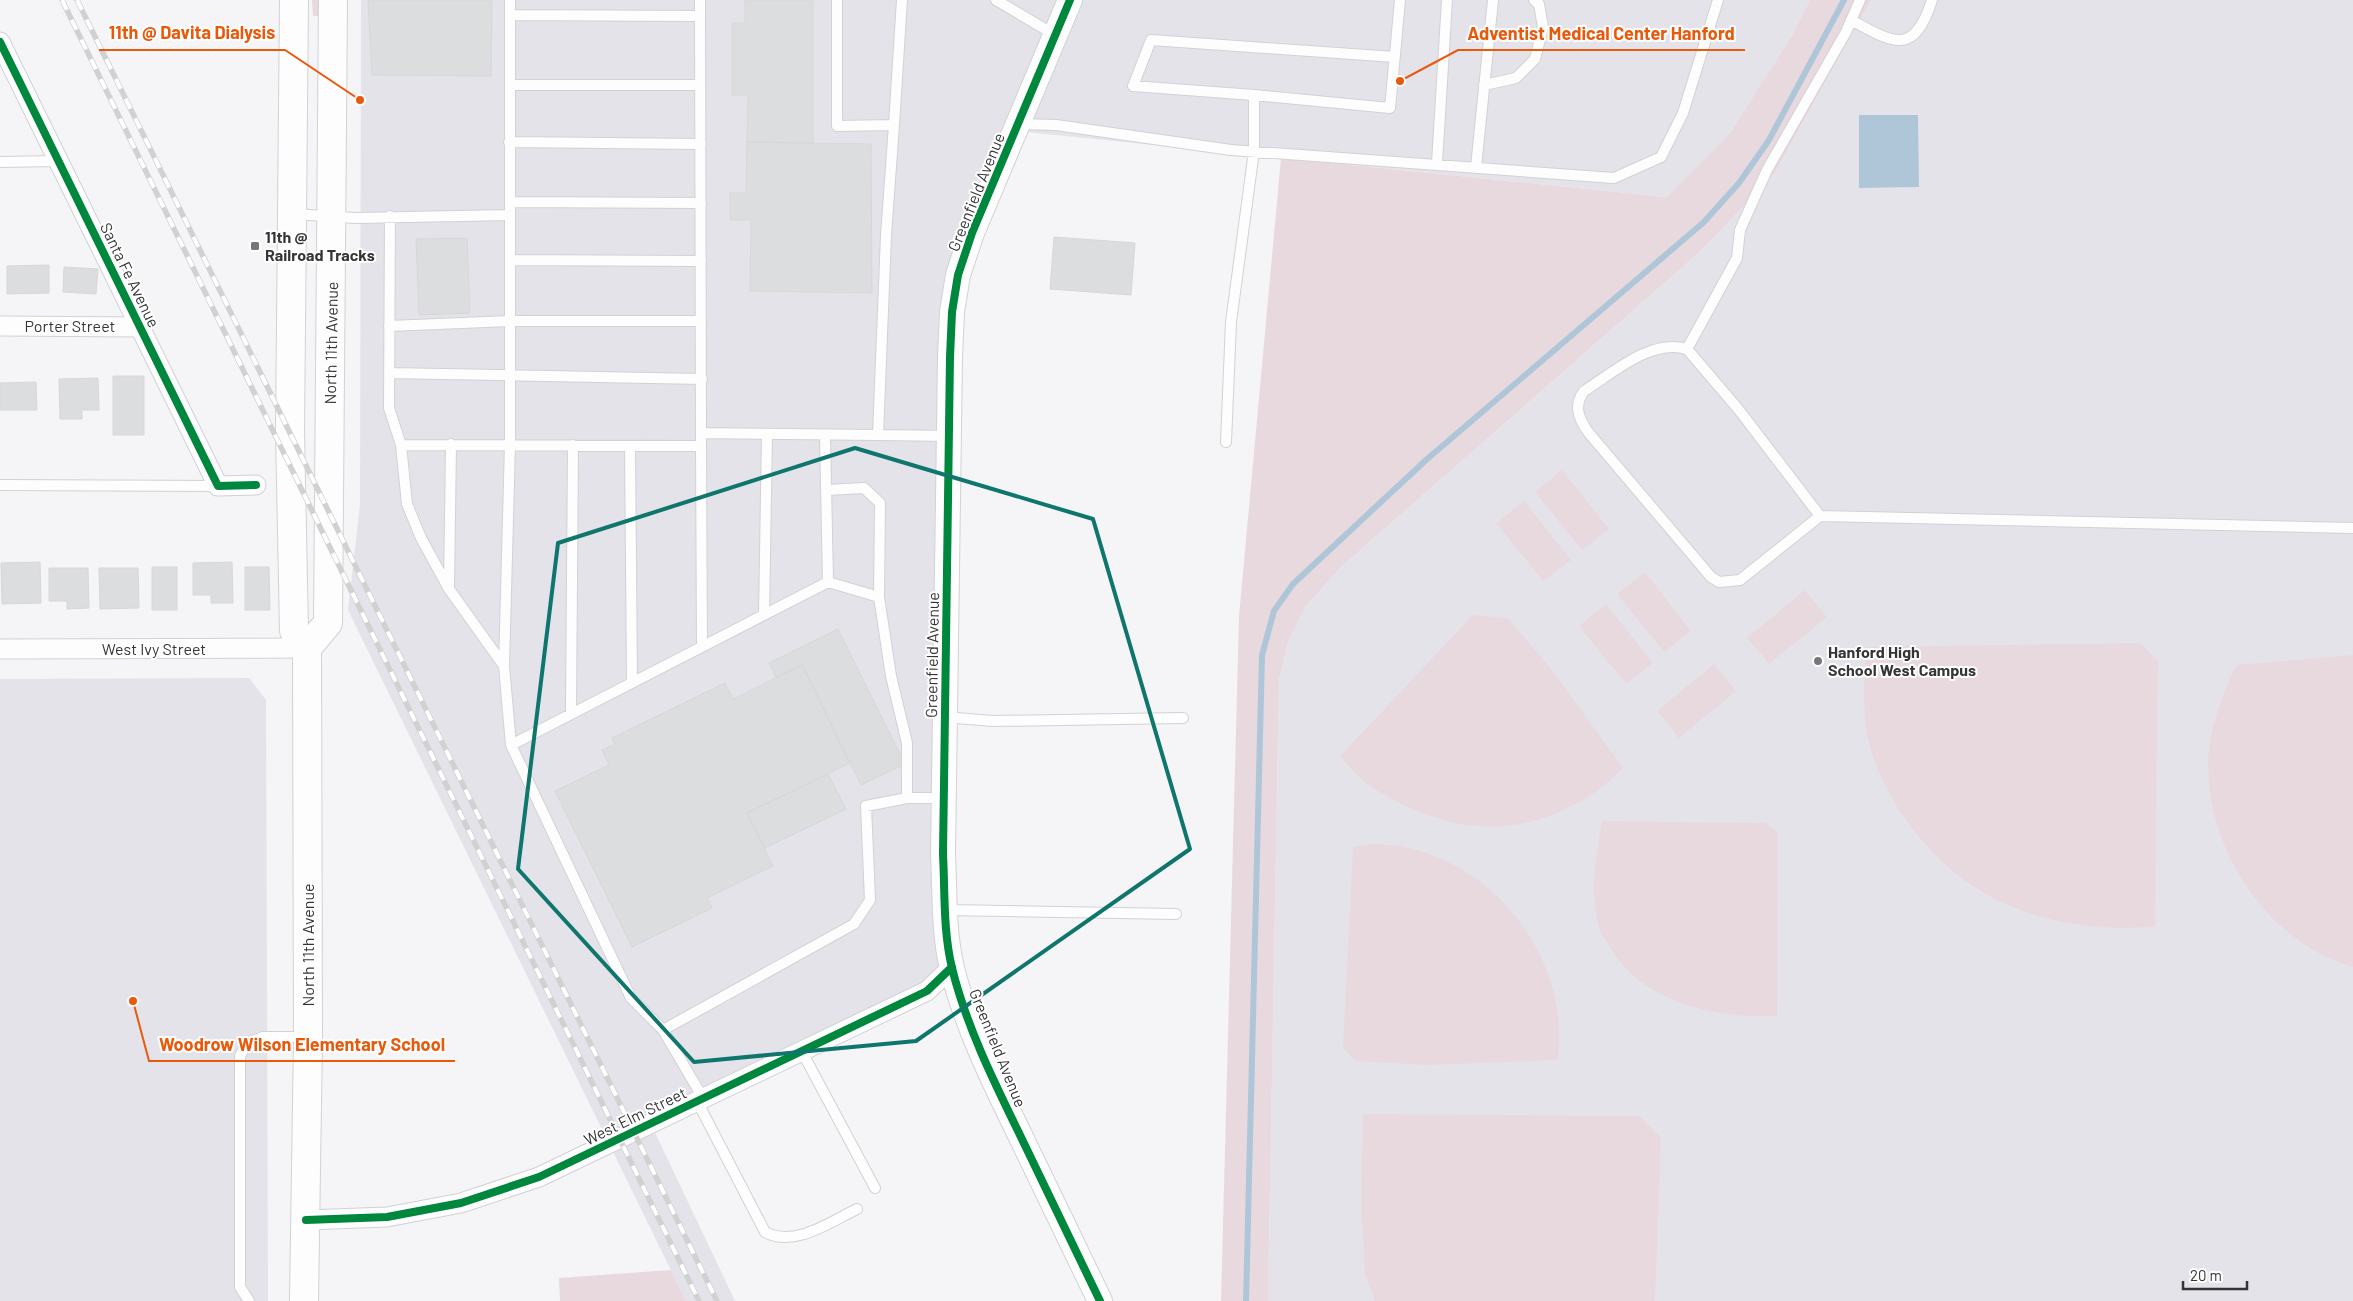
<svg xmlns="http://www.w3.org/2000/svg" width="2353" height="1301" viewBox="0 0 2353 1301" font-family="Barlow,sans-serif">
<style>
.built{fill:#e5e3ea}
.green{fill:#e8d9df}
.water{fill:#afc6d9}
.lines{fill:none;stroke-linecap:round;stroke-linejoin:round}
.stream{stroke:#afc6d9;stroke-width:6}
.building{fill:#dcddde;stroke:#d7d7d8}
.service-casing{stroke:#d2d1d3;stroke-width:12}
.minor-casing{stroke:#d2d1d3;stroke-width:21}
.tertiary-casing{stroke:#d2d1d3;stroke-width:26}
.secondary-casing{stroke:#d2d1d3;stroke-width:30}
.service{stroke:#fefdfe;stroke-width:10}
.minor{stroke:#fefdfe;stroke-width:19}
.tertiary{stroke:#fefdfe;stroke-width:24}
.secondary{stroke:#fefdfe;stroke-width:28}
.rail-casing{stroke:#d1d1d1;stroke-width:5.5}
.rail{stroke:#fff;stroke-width:4;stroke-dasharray:11;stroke-linecap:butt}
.cycleway-casing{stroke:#fff;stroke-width:11}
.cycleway{stroke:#00873e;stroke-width:8}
.marked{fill:none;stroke:#0f766e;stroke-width:4;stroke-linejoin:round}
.poi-dot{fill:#787879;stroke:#fff;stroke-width:2}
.labels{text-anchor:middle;stroke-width:4;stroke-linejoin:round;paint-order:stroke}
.street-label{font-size:16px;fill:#353536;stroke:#fff}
.poi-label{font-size:16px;font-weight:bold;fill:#353536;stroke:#fff;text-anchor:start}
.leader{fill:none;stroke:#e8590c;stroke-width:2}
.callout-dot{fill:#e8590c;stroke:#fff;stroke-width:2}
.callout-label{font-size:18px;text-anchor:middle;font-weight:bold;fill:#e8590c;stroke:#fff;stroke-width:4;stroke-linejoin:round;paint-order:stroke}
</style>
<rect width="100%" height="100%" fill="#f5f4f6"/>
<path class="built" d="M361 0H1810L1791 37 1730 133 1666 197 1015 131 958 275 952 967 651 1124 735 1301H686L348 610 360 504Z
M1871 0H2353V1301H1268L1279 680 1288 642 1306 606 1341 567 1702 250 1775 173Z
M249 678 266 700 268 1301H0V679Z"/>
<path class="green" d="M312 0H319V16H313Z
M1810 0H1871L1775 173 1702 250 1341 567 1306 606 1288 642 1279 680 1268 1301H1221L1239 616 1281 158 1666 197 1730 133 1791 37Z
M1562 470 1609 529 1582 550 1535 492Z
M1524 501 1571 560 1543 581 1496 523Z
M1645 572 1691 631 1664 652 1617 594Z
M1805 590 1827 617 1769 664 1747 638Z
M1606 604 1653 663 1626 684 1579 626Z
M1473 615 1508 618 1552 670 1623 768C1613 777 1603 788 1591 795 1529 834 1468 837 1402 804 1388 797 1372 789 1360 778 1353 772 1346 763 1340 756Z
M2140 643 2158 661 2155 927C2052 933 1967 906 1906 820 1886 792 1871 761 1866 727 1862 700 1865 673 1866 647Z
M2353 655V967C2261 941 2196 834 2210 740 2215 714 2225 689 2236 665Z
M1714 664 1736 691 1679 738 1657 711Z
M1602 821 1765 823 1778 833 1777 1016C1714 1019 1640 1002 1608 944 1605 939 1600 933 1599 927 1589 893 1596 855 1602 821Z
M1371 844C1482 844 1572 951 1558 1060L1429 1065 1356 1061 1343 1048 1353 847Z
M1363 1114 1639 1116 1661 1138 1655 1301H1375L1365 1274 1361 1203Z
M671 1270 686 1301H560L559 1278Z"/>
<path class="water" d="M1859 115H1918L1919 187 1859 188Z"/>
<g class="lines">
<path class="stream" d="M1246 1301 1262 655 1274 611 1293 584 1426 460 1704 222 1739 183 1769 140 1844 0"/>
</g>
<path class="building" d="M368 0H492L491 76 372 75Z
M745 0H813V143L747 142 748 95H732V23H745Z
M747 142 871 144 872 293 750 291 751 220H730V193H746Z
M1054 237 1135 243 1131 295 1050 289Z
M467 238 470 313 419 315 416 239Z
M49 265V293L7 294V266Z
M64 267 98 269 96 294 63 292Z
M113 376H144V435H113Z
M98 378 99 410H82V419H60L59 379Z
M36 382 37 410H0V383Z
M40 562 41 603 2 604 1 563Z
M232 562 233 603H211V595H193V563Z
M152 567H177V610H152Z
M245 567H269L270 610H245Z
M49 568H88L89 608 67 609V601H49Z
M99 568H138L139 608 100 609Z
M838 629 905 764 861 785 802 665 776 677 769 663Z
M802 665 850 763 747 813 773 866 707 898 712 908 632 947 555 791 609 765 602 750 615 744 612 738 725 683 733 699Z
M828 774 846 809 765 848 747 813Z"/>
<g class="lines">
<g class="service-casing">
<path id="service" d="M837 0V126L894 125 902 0
M996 0 1055 35
M510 15 700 16
M1851 20C1893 43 1914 57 1932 0
M510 85H700
M1484 85 1516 78 1535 59 1543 27 1539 4 1534 0
M1254 95 1133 86 1151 40 1395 57
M1019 124 1056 125 1231 150 1614 178 1661 157 1683 113 1718 0
M894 125 886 235 878 435 949 436
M509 142 701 144
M0 162 58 161
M1437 163 1447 0
M1476 167 1493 0
M510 202 701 203
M294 214 356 218 510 215
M390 216 389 408 401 445 407 504 421 538 449 589 504 666 511 745 631 998 663 1030
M510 260 701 261
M389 326 510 321H701
M1687 349 1737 258 1740 230 1767 170 1846 32 1860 0
M389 373 702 379
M701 433 878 435
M825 436 828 582 879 597 891 676 907 743V798H943
M1226 442 1231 322 1254 151V95L1390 108 1400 0
M401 445 701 446 700 0
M630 446 632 682
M701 446 702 646
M0 485 218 486
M826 490 864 488 880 503 879 597
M1820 516 1739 410 1687 349C1651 338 1613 373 1584 391 1573 406 1579 419 1588 432L1711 577 1719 582 1740 580 1820 516 2353 528
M449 588 451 444
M764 615 767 434
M504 666 510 444V0
M571 712 573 445
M944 717 993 721 1183 718
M511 745 828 582
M946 910 1176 914
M801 1050 875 1188
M703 1098 663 1030 854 924 870 900 866 806 907 798
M697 1101 765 1232C794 1248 830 1222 857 1209
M249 1301 240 1287V1056L247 1043 263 1037H307"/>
</g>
<g class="minor-casing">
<path id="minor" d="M0 42 218 486 256 485
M0 326 140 327
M0 649 307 648
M306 1220 387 1217 461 1203 539 1177 927 991 952 967"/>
</g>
<g class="tertiary-casing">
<path id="tertiary" d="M1070 0 972 233 958 275 952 312 950 357 943 854C945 891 943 931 952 968 966 1025 993 1080 1019 1133 1046 1189 1073 1245 1100 1301"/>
</g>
<g class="secondary-casing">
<path id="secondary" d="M294 0 290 432 294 631 307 648 308 1037 304 1301
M307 648 328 623 333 0"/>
</g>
<use href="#service" class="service"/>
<use href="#minor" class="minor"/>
<use href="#tertiary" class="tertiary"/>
<use href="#secondary" class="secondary"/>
<g class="rail-casing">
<path id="rail" d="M62 0 699 1301
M77 0 717 1301"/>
</g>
<use href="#rail" class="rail"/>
<g class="cycleway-casing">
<path id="cycleway" d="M1070 0 972 233 958 275 952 312 950 357 943 854C945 891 943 931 952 968 966 1025 993 1080 1019 1133 1046 1189 1073 1245 1100 1301
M0 42 218 486 256 485
M306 1220 387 1217 461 1203 539 1177 927 991 952 967"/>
</g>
<use href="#cycleway" class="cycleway"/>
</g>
<path class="marked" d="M855 448 1093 519 1190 849 916 1041 694 1062 518 869 558 543Z"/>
<g class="poi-dot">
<rect x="250" y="241" width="10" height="10" rx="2.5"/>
<circle cx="1818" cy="661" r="5"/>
</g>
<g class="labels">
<g class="street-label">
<text transform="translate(976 192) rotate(-68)" y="6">Greenfield Avenue</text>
<text transform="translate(130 275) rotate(64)" y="6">Santa Fe Avenue</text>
<text x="70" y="332">Porter Street</text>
<text transform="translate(331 343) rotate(-89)" y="6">North 11th Avenue</text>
<text x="154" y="655">West Ivy Street</text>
<text transform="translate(932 655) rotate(-89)" y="6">Greenfield Avenue</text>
<text transform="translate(308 945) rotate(-90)" y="6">North 11th Avenue</text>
<text transform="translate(998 1048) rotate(68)" y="6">Greenfield Avenue</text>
<text transform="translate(635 1116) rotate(-26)" y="6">West Elm Street</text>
</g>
<g class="poi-label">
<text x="265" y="243">11th @<tspan x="265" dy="18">Railroad Tracks</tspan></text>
<text x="1828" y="658">Hanford High<tspan x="1828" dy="18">School West Campus</tspan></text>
</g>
</g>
<path class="leader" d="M360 100L285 50H99M1400 81L1458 50H1745M133 1001L149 1061H455"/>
<g class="callout-dot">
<circle cx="360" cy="100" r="5"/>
<circle cx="1400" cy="81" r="5"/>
<circle cx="133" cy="1001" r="5"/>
</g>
<g class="callout-label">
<text x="192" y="39">11th @ Davita Dialysis</text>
<text x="1601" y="40">Adventist Medical Center Hanford</text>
<text x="302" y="1051">Woodrow Wilson Elementary School</text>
</g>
<path d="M2183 1281v8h64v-8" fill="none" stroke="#353536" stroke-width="2.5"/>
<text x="2190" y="1281" font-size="15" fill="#353536" stroke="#ffffff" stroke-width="4" paint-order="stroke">20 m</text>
</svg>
